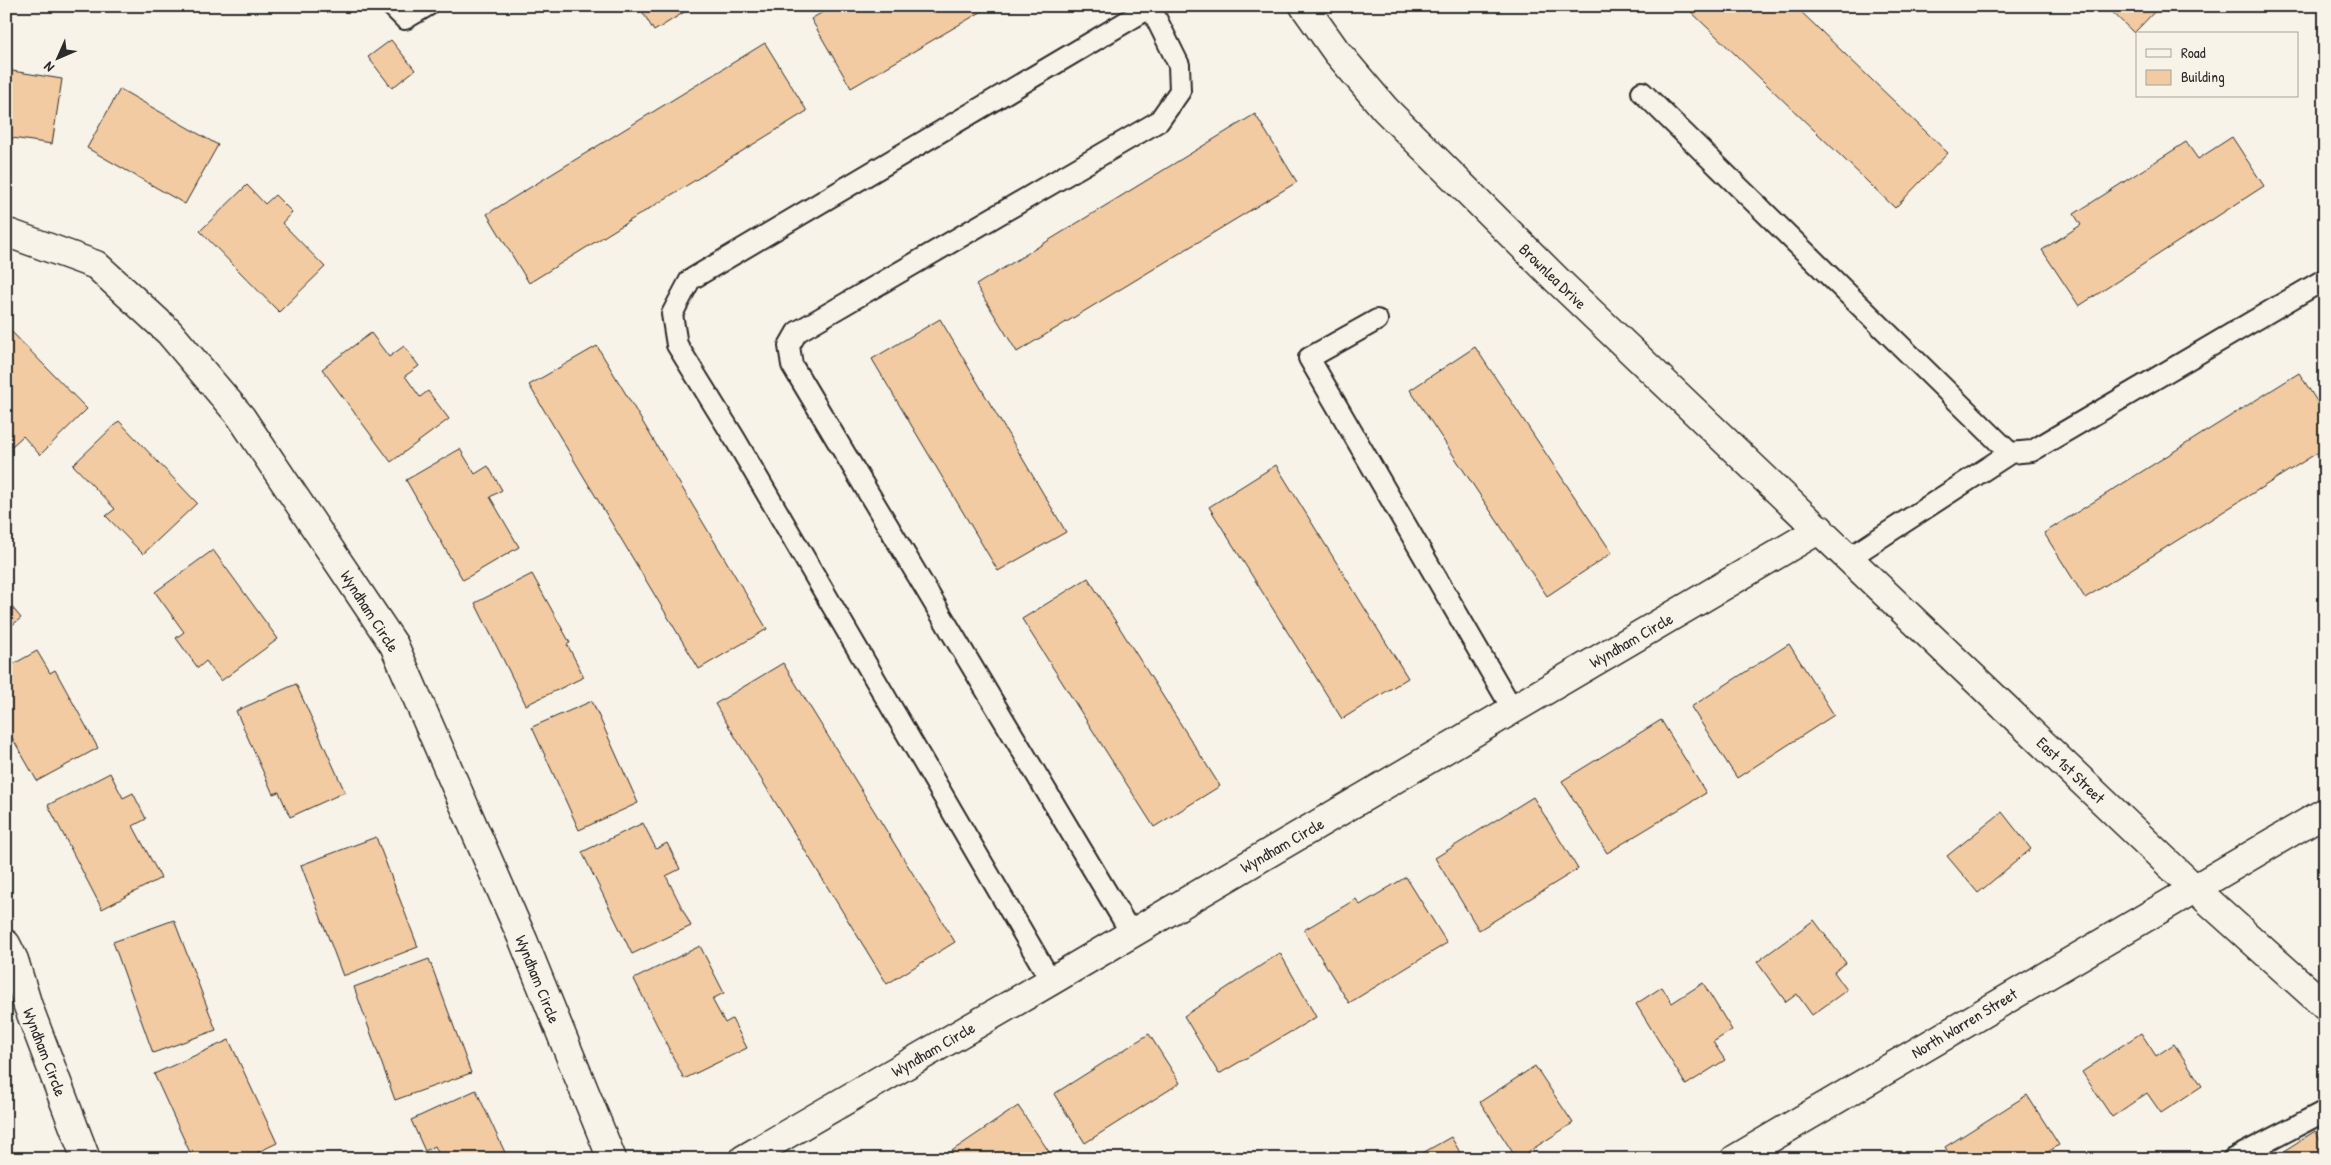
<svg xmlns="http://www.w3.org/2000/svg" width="2331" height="1165" viewBox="0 0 2331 1165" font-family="'Patrick Hand',sans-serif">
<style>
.building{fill:#f2cba2;stroke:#2b2b2b}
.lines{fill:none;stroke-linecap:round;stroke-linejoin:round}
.service-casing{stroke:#2b2b2b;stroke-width:24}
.minor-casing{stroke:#2b2b2b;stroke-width:31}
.tertiary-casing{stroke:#2b2b2b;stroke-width:31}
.service{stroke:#f7f3e8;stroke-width:20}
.minor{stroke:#f7f3e8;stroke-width:28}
.tertiary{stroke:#f7f3e8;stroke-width:28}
.labels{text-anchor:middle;stroke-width:4;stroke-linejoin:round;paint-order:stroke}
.street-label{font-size:16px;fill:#2b2b2b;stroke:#f7f3e8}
</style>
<rect width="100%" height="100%" fill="#f7f3e8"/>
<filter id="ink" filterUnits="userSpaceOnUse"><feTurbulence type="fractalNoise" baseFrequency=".02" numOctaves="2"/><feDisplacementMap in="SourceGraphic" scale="10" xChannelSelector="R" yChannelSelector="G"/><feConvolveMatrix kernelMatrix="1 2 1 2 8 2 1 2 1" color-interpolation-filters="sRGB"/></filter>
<g filter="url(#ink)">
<path class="building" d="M639 6H694L654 31Z
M833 6H991L851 88 811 19Z
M1685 6H1795L1948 153 1895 208Z
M2106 6H2160L2134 33Z
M391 40 415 70 392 88 368 57Z
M765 43 807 111 529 283 487 214Z
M6 70 62 79 52 144 6 137Z
M120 89 218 145 185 204 87 148Z
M1255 114 1297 182 1017 352 976 285Z
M2232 137 2264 186 2079 306 2042 250 2081 225 2074 214 2186 142 2198 159Z
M247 185 265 204 275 195 292 212 282 223 325 267 279 312 200 231Z
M940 319 1066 532 998 571 872 359Z
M8 328 87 409 40 455 23 436 12 446 6 440V330Z
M371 333 389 357 404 346 419 366 405 376 420 397 428 391 449 419 391 462 322 369Z
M597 346 767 629 699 669 529 385Z
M1475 347 1612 553 1547 596 1410 390Z
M2299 373 2325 414V448L2085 598 2044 533Z
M119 421 197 503 143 554 106 516 115 509 73 465Z
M460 449 475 474 488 466 502 490 490 497 519 547 463 580 406 480Z
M1276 465 1408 678 1342 719 1209 507Z
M213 550 278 639 221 681 206 661 198 668 176 638 184 632 155 592Z
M532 574 570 643 567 644 584 677 526 705 475 603Z
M1088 578 1220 786 1154 827 1022 619Z
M6 600 21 618 6 630Z
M1789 644 1834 715 1737 778 1691 707Z
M37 651 50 673 55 670 98 748 37 781 6 727V668Z
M783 663 955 942 887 984 715 704Z
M296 684 345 792 290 817 279 792 273 794 236 711Z
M592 701 638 803 579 830 532 727Z
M1661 720 1706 793 1607 853 1562 781Z
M110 773 123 798 133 793 146 819 133 826 161 878 102 909 48 805Z
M1533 797 1578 869 1479 930 1435 858Z
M2002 812 2031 849 1978 893 1947 856Z
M643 823 656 849 667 843 680 869 666 876 691 926 632 954 582 852Z
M376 837 418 947 343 976 301 865Z
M1406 877 1447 943 1349 1003 1304 930 1356 899 1360 905Z
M174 920 216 1030 153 1053 113 942Z
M1814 920 1846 963 1834 972 1847 990 1812 1015 1797 994 1786 1002 1757 962Z
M700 946 724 993 712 999 725 1023 732 1019 747 1048 684 1079 634 979Z
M1280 953 1316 1017 1219 1074 1184 1016Z
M429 959 471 1073 395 1100 354 987Z
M1703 983 1732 1030 1713 1042 1725 1060 1686 1085 1636 1004 1662 987 1672 1003Z
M2141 1033 2156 1056 2174 1044 2202 1086 2161 1113 2147 1093 2112 1117 2082 1072Z
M1149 1034 1180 1083 1085 1143 1054 1094Z
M229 1040 277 1143 244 1159H193L154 1074Z
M1535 1066 1573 1123 1517 1159 1480 1102Z
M476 1090 508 1159H441L435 1146 425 1151 411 1120Z
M2027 1095 2059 1145 2037 1159H1952L1945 1147Z
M1018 1106 1054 1159H940Z
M2315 1131 2325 1146V1159H2271Z
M1451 1137 1464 1159H1412Z"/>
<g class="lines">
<g class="service-casing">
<path id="service" d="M392 6 405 19 427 6
M1642 92 2010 453 2032 451 2325 279
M1377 320 1309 358 1513 710
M1849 558 2010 453
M1131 933 792 365 789 346 797 332 1159 121 1180 91 1179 65 1150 6
M1051 981 735 439 677 345 672 314 690 280 1151 7
M2233 1159 2325 1111"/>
</g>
<g class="minor-casing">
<path id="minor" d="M6 234H11L96 265 169 332 241 417 394 645 523 940 612 1159
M6 944 14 960 28 1006 86 1159
M744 1159 1051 981 1820 529
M1735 1159 2325 812"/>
</g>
<g class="tertiary-casing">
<path id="tertiary" d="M1304 6 1336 51 1385 109 1557 280 2194 888 2325 1006"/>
</g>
<use href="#service" class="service"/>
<use href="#minor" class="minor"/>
<use href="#tertiary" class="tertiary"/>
</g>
</g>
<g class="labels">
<g class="street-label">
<text transform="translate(1553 276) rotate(44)" y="6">Brownlea Drive</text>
<text transform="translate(370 611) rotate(57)" y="6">Wyndham Circle</text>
<text transform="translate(1631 640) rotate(-30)" y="6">Wyndham Circle</text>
<text transform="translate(2071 770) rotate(44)" y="6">East 1st Street</text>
<text transform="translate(1282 845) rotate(-30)" y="6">Wyndham Circle</text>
<text transform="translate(538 979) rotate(68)" y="6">Wyndham Circle</text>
<text transform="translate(1964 1023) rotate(-31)" y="6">North Warren Street</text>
<text transform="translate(933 1049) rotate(-30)" y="6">Wyndham Circle</text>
<text transform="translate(45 1052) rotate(69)" y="6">Wyndham Circle</text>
</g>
</g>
<rect width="2331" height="1165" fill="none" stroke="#f7f3e8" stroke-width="25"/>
<rect x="12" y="12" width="2306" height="1140" fill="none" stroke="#2b2b2b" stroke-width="2" filter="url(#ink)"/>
<rect x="2136" y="32" width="162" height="65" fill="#f7f3e8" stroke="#a5a39c"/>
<rect x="2146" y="49" width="25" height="8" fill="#f7f3e8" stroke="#a5a39c"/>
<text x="2181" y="58" font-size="15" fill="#2b2b2b">Road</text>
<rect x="2146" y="70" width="25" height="15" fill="#f2cba2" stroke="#a5a39c"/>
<text x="2181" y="82" font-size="15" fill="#2b2b2b">Building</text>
<g transform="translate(58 58) rotate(225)" stroke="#f7f3e8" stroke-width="4" paint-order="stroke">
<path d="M0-4L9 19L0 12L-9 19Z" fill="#2b2b2b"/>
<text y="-8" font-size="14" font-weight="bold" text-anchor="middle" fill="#2b2b2b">N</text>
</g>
</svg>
